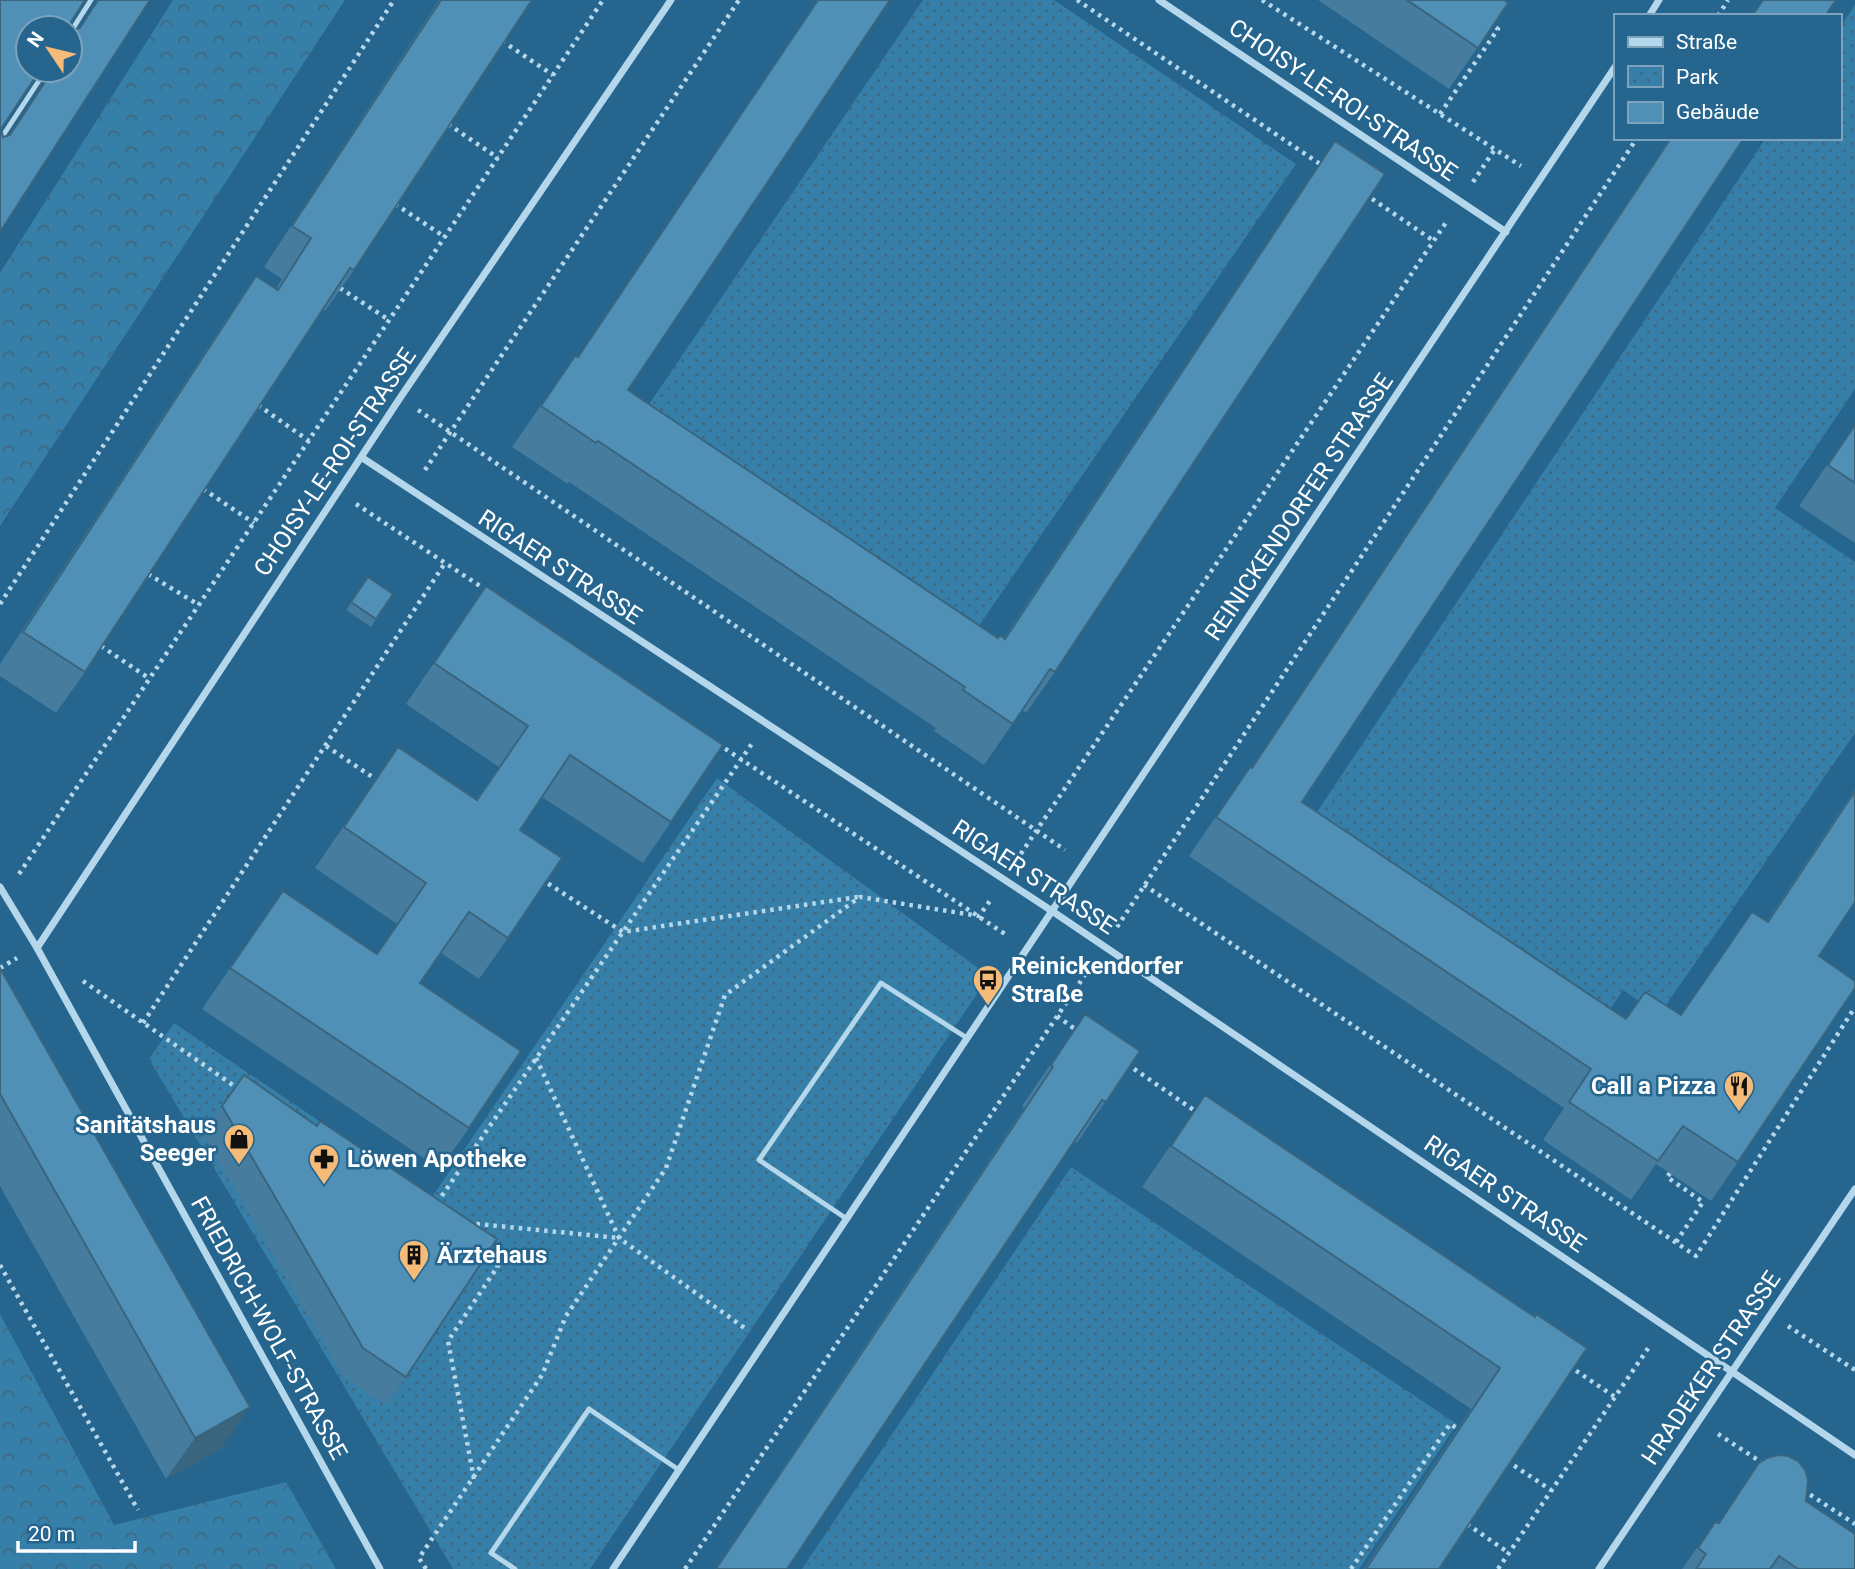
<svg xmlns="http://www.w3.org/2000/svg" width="1855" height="1569" viewBox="0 0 1855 1569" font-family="Roboto,sans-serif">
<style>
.forest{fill:url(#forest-crowns)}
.park{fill:url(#park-dots)}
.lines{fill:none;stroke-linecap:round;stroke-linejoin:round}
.path{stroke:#b5d7eb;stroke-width:4.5;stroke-dasharray:3.5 5;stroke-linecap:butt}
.service{stroke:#b5d7eb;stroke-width:5}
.minor{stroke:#b5d7eb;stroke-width:7}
.wall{fill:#467c9d}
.shaded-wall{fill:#39657f}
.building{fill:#5190b6;stroke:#39657f;stroke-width:2;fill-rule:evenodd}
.labels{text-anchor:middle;stroke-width:5;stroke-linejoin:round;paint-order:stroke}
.street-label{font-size:24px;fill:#fff;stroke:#25658e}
.poi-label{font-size:24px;font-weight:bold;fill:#fff;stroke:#25658e;text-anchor:start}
</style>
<defs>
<pattern id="forest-crowns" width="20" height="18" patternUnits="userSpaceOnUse" patternTransform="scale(1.75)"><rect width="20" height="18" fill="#367fa8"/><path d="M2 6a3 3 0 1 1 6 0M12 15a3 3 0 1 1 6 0" fill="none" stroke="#40687f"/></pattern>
<pattern id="park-dots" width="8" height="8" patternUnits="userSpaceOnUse" patternTransform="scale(1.75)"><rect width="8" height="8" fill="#367fa8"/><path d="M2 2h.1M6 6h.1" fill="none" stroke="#40687f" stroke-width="1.8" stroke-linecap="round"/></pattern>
</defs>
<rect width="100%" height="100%" fill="#25658e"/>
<path class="forest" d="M173 0H345L0 526V273Z
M0 1314 114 1525 286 1482 336 1569H0Z"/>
<path class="park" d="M923 0H1054L1296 164 963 649 633 428Z
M1855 5V389L1775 508 1855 562V733L1659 1015 1623 990 1599 1025 1309 824 1766 138H1839V29Z
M717 778 989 976 590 1569H453L149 1059 174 1023 432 1197Z
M1071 1167 1457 1424 1359 1569H802Z"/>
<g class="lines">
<path class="path" d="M1077 0 1323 166
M1262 0 1521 166
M1718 16 1728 0
M502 41 553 75
M1440 114 1498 29 1491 24
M448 124 498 158
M1473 182 1495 149
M1365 194 1434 241
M395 204 445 237
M340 288 389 320
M258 405 309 441
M418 410 1065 850
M425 470 739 0
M203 489 254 523
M356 504 489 592
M148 574 199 605
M0 604 394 0
M101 646 150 679
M718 744 1008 936
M326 746 380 782
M1016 861 1447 221
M19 874 603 0
M541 879 623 932 858 897
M1144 885 1696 1256 1855 1007
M1117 927 1637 138
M0 968 17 958
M83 981 240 1090
M1057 1016 1079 1032
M143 1023 445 563
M536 1058 619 1238 746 1329
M1127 1064 1198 1113
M1670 1173 1667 1177 1703 1202 1676 1242
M437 1203 753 742
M468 1223 619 1238
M0 1265 138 1510
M1788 1326 1855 1370
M1569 1366 1615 1397
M1718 1434 1764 1464
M1507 1461 1551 1490
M474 1479 448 1341 498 1266 482 1256
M1803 1490 1855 1524
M1467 1524 1509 1553
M426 1569 419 1558 542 1375 566 1316 666 1168 725 995 860 897 979 916 992 898
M685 1569 1091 966
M1351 1569 1450 1424 1460 1430
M1498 1569 1651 1344"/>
<path class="service" d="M70 33 91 0
M0 140 46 70
M847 1219 759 1160 881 983 967 1038
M515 1569 491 1553 589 1409 679 1470"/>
<path class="minor" d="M1159 0 1506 232
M1649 16 1659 0
M361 457 1052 911 1855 1455
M0 887 37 948 380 1569
M37 948 400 398 671 0
M613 1569 1615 67
M1599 1569 1855 1189"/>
</g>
<path class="wall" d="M439 0H532L354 270 325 311 323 310 85 672 56 713 0 676V664L228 317 256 276 276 289 282 279 264 267Z
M817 0H890L628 390 998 638H1004L1307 182 1335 141 1055 672 1026 713 1022 710 984 765 934 731 936 728 569 482 568 484 512 447 575 356 578 357Z
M1318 0H1504L1508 3 1449 89Z
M1670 138H1744L1302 802 1626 1019 1681 1015 1767 921 1855 789V902L1819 956 1738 1162 1711 1201 1656 1164 1631 1200 1543 1140 1564 1108 1189 856 1223 806 1251 768Z
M1855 424V543L1799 506Z
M368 577 393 594 371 627 346 610Z
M486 586 671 822 643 863 542 797 520 830 508 938 479 979 441 953 420 983 469 1128 440 1169 202 1009 283 891 377 954 397 924 315 868 398 747 477 799 499 767 406 704Z
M0 968 222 1448 166 1479 0 1186Z
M1085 1014 1140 1051 1077 1143 1074 1141 787 1569H715L826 1404 1024 1108 1022 1106Z
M244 1075 406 1377 386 1405 343 1376 203 1134Z
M1205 1095 1535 1317 1439 1569H1364L1471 1409 1142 1187Z
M1758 1464 1806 1501 1855 1569H1682L1715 1522 1718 1523Z"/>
<path class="shaded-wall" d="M250 1407 222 1448 166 1479 195 1438Z"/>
<path class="building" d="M0 0H85L71 22 73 30 80 28 98 0H150L0 232ZM28 28H70V70H53L10 135 3 137 1 129 40 70H28Z
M441 0H532L354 270 350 268 85 672 23 632 256 276 278 290 311 238 292 226Z
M818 0H890L628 390 998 638 1000 635 1005 639 1335 141 1385 174 1055 672 1050 669 1013 724 963 690 965 687 598 441 596 443 541 406 575 356 578 357Z
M1407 0H1504L1508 3 1478 48Z
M1763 0H1836L1825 16H1752Z
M1671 138H1744L1302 802 1626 1019 1645 992 1681 1015 1752 912 1768 922 1855 791V902L1819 956 1855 981V988L1738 1162 1683 1126 1658 1161 1569 1102 1591 1069 1216 817 1250 767 1252 768Z
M1855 425V483L1828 465Z
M368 577 393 594 376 619 351 602Z
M486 586 723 745 671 822 570 755 520 830 562 858 508 938 469 912 420 983 521 1051 469 1128 230 968 283 891 377 954 426 883 344 827 398 747 477 800 528 726 434 663Z
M0 968 250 1407 195 1438 0 1094Z
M1085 1014 1140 1051 1106 1102 1102 1100 787 1569H716L855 1363 1053 1067 1051 1065Z
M244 1075 317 1126 320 1121 497 1239 406 1377 363 1348 222 1106Z
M1205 1095 1535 1317 1536 1314 1587 1348 1439 1569H1366L1500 1368 1171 1146Z
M1778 1455 1788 1456 1798 1461 1805 1470 1808 1480 1806 1501 1855 1534V1569H1798L1779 1556 1770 1569H1696L1706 1554 1698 1548 1715 1522 1719 1523 1758 1464 1767 1458Z"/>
<defs>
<g id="bus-pin" transform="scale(1.575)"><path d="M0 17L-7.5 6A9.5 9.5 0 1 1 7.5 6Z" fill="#f5bb79" stroke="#25658e"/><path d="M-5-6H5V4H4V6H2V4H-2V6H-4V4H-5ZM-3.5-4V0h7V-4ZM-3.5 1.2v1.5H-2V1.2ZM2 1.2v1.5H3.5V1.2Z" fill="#111"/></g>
<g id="restaurant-pin" transform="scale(1.575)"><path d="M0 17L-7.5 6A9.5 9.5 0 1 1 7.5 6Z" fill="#f5bb79" stroke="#25658e"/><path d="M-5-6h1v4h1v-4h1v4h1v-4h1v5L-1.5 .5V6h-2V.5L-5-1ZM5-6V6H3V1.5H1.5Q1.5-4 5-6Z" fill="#111"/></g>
<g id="shop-pin" transform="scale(1.575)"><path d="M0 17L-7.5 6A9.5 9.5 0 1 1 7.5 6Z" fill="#f5bb79" stroke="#25658e"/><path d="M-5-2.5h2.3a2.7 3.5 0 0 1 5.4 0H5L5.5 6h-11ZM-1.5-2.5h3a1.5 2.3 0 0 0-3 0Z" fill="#111"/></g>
<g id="pharmacy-pin" transform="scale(1.575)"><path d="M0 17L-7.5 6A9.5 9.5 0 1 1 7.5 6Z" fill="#f5bb79" stroke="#25658e"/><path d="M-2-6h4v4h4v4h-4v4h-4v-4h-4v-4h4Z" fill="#111"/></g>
<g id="building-pin" transform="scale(1.575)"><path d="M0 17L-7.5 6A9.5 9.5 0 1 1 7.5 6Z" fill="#f5bb79" stroke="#25658e"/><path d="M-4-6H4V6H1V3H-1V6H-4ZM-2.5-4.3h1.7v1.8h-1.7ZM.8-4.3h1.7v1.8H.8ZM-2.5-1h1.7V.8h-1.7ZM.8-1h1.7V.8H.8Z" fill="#111"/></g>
</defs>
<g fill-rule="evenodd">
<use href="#bus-pin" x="988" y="980"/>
<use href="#restaurant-pin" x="1739" y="1086"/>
<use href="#shop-pin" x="239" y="1139"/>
<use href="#pharmacy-pin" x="324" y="1159"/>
<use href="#building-pin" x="414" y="1255"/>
</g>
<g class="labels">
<g class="street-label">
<text transform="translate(1343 100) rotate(34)" y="8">CHOISY-LE-ROI-STRASSE</text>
<text transform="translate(335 462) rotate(-56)" y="8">CHOISY-LE-ROI-STRASSE</text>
<text transform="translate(1299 507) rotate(-56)" y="8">REINICKENDORFER STRASSE</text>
<text transform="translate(560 567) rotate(33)" y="8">RIGAER STRASSE</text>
<text transform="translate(1034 877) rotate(33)" y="8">RIGAER STRASSE</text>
<text transform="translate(1505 1194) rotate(34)" y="8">RIGAER STRASSE</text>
<text transform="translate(269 1328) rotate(61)" y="8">FRIEDRICH-WOLF-STRASSE</text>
<text transform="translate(1711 1368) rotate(-56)" y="8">HRADEKER STRASSE</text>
</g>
<g class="poi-label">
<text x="1011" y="974">Reinickendorfer<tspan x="1011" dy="28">Straße</tspan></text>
<text x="1716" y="1094" text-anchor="end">Call a Pizza</text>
<text x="216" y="1133" text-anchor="end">Sanitätshaus<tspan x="216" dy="28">Seeger</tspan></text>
<text x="347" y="1167">Löwen Apotheke</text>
<text x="437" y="1263">Ärztehaus</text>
</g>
</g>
<rect x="1614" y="14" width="228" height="126" fill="#25658e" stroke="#7ca3bb" stroke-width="2"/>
<rect x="1628" y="37" width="35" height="10" fill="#b5d7eb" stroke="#7ca3bb" stroke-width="2"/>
<text x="1676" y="49" font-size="21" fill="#ffffff">Straße</text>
<rect x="1628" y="66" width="35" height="21" fill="url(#park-dots)" stroke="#7ca3bb" stroke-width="2"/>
<text x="1676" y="84" font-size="21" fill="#ffffff">Park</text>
<rect x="1628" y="102" width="35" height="21" fill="#5190b6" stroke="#7ca3bb" stroke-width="2"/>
<text x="1676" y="119" font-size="21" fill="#ffffff">Gebäude</text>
<g transform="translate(49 49) rotate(305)"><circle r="33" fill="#25658e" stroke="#7ca3bb" stroke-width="2"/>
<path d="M0-5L12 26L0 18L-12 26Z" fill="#f5bb79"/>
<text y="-10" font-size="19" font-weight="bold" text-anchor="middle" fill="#ffffff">N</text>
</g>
<path d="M18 1541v10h117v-10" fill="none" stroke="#ffffff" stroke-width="3.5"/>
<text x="28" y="1541" font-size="21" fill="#ffffff" stroke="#25658e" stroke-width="5" paint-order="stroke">20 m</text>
</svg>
